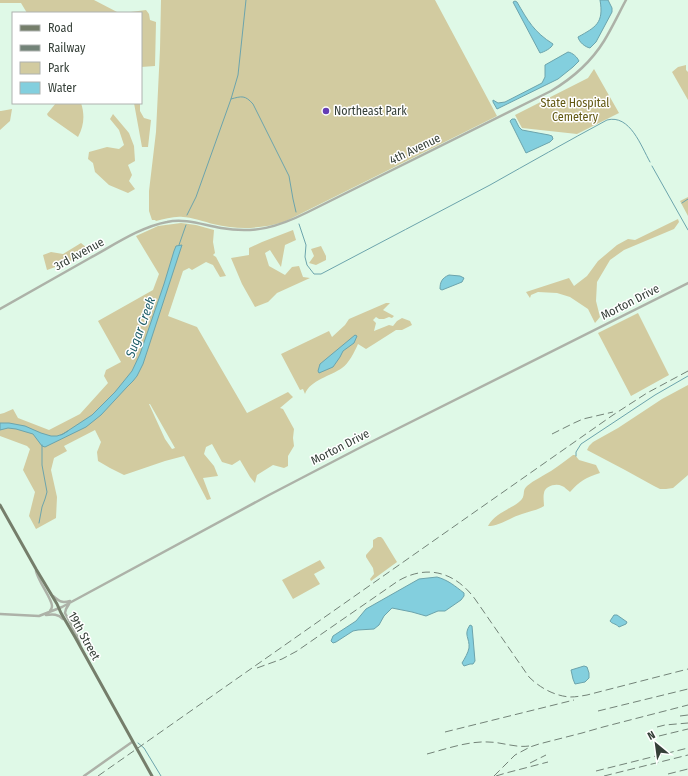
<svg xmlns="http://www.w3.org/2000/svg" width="688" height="776" viewBox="0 0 688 776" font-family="'Fira Sans Condensed',sans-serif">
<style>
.green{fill:#d2cba0;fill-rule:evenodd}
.water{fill:#83cfde;stroke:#6ca4ac}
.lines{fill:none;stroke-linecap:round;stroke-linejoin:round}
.stream{stroke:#6ca4ac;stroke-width:1}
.tertiary{stroke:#adb2a8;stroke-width:2.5}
.primary{stroke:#757e6b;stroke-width:3}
.rail{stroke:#738378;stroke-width:1;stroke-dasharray:8 4;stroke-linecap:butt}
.poi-dot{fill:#643db5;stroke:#fff;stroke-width:1.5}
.labels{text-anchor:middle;stroke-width:3;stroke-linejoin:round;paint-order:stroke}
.park-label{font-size:12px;fill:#625812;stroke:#fff}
.poi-label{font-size:12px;fill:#353f38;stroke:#fff;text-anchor:start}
.street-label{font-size:12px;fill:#353f38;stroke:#fff}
.water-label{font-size:13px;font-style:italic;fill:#1d5d68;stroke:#fff}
</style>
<rect width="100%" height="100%" fill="#dff9e7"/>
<path class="green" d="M0 0H94L119 13H27L21 3H0Z
M161 0H435L497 116 284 222C259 229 239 230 213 224 206 222 190 217 183 217 174 216 165 219 156 221L155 220H152L149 211V191L156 132 160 49Z
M146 10 149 14 150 20 156 22 155 66 141 67V13H123Z
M686 65V70L688 72V100L672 72 678 67Z
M594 69 619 113 577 134 522 128 515 115 588 78Z
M56 103H81C85 115 84 126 78 137L48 116 47 114Z
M134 103H140V111L144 118 151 120 148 147H142Z
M12 109 10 121 0 130V111H1Z
M113 114 129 133 134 146 135 161 128 165 132 175 129 181 135 189 128 193 109 185 95 172 93 163 88 159 89 152 107 147 119 149 124 145 119 130 110 119Z
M688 197V216L680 201Z
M678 219 679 222 674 229 624 250 610 260 597 282 596 301 600 317 595 323 588 309 570 297 557 293 538 292 531 295 530 298 526 292 569 278 574 286 587 276 598 261 617 245 628 239 635 240Z
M181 223 196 225 214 230 213 242 215 253 213 255 216 257 226 276 220 277 213 265 206 262 192 270 189 268 183 271 168 316 197 327 247 413 288 392 293 397 280 408 283 409 294 429 293 438 294 446 288 456V466L284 468 273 465 257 475 255 483 250 477 240 460 232 465 222 462 212 444 206 447 204 454 214 466 218 476 203 478 211 499 207 500 184 456 165 461 124 475 110 468 98 461 97 452 101 442 95 430 64 446 67 451 54 458 51 470 57 497 56 518 36 529 29 516 35 492 23 470 30 449 27 446 0 436V414L4 413 13 409 18 418 49 430 80 414 108 383 104 376 106 370 121 362 98 321 153 290 159 274 136 236 158 226ZM149 404H150L175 448 172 449 165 439Z
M293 230 296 240 285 245 281 267 270 250 265 253 269 266 285 275 292 267 299 266 303 277 310 278 277 293 268 302 255 307 242 284 231 258 249 255V248L262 242Z
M81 243 87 248 78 257 64 264 47 270 43 255 51 252 63 254Z
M321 246 326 256V260L316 265 309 263 314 256 311 249Z
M386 303H390L383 310 394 316 392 318 389 317 384 319H379L376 317 373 320 376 323 374 331 389 325 393 326 397 321 402 318 410 321 412 325 402 330H396L374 344 366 349 358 344C354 353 349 363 342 368 331 376 310 380 305 394L303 389 300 390 281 354 329 331 332 337 345 325 349 319Z
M638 313 669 375 631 396 598 333Z
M688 385V475L673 488 666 489H660L654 486 625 470 587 450 589 446 593 442 618 428 662 399Z
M573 455H575L579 460 596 465 600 473C585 478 580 481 570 492 567 490 565 487 562 486 556 483 545 486 544 493 543 497 544 502 544 506 538 510 530 511 522 514 511 517 500 526 488 526 495 513 509 510 519 502 527 496 521 491 527 486 534 480 543 476 551 471 559 466 566 460 573 455Z
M378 537H381L383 539 397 562 371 581 370 579 374 574 373 568 366 557V555L373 547V540Z
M320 560 325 568 314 574 320 584 293 599 282 580Z"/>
<path class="water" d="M600 0H608L612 8V12L596 42 590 48C585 47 579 42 578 37 596 27 604 23 600 0Z
M515 1 517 2C528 21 534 32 553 44 552 48 544 52 540 53L514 4 513 2Z
M568 52C573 53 577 57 579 61L573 67 558 79 497 109 493 102V100L498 103 505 102 542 83 545 77V65Z
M512 119H515L519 127 522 130 549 135 552 136 553 139 550 142 526 153 510 121Z
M182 245 143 364 137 376 133 381 127 387 101 415 86 427 45 447 42 446 33 434 16 429 8 428 0 430V423H9L25 426 41 433 51 436H57L63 434 92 415 115 392 132 371 140 354 164 284 174 251 176 246Z
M449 275 460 276 464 278 462 282 442 290 440 289C440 282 442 278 449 275Z
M355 335 357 336 354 343 343 351 340 357 333 367 319 373 318 371 320 364Z
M437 577C448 580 455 586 464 593V596L461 600 445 611H438L426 616 412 612 392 608 384 616 379 625 374 629 358 630 353 631 336 642 333 643 331 641 333 636 356 621 366 609 419 579Z
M614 615H617L627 622 626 624 619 627C615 623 612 624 610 621Z
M470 625 472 626 475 661 473 664H470L464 666 462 663C465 658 468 653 469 648 470 638 463 635 470 625Z
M584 666 587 667 589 673V678L585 682 575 684 573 679 571 670Z"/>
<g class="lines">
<path class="stream" d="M231 99C242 96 245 95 253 104L289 176 293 199 296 212
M652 166 688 230
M682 203 688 199
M187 215 196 197 231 99 238 75 246 0
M299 224 306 245 305 257 307 265 314 274H321C377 244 434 215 490 185 529 163 568 141 607 120 630 114 641 146 650 162
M179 245 186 225
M61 435 68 431
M576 456V452L581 444 655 395 688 376
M39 523 42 507 45 499 47 492 42 465V445
M138 743 144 748 161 776"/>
<path class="tertiary" d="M0 309C30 292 60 275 90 258 114 245 140 227 167 222 185 218 203 225 221 228 255 234 278 227 308 212L551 91C573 78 591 62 604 41 612 28 619 13 626 0
M36 571C38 581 52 599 52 606 52 609 51 609 50 611
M53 596C60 602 62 603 70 601
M69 604 66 609 65 613 77 636 80 645
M0 614 39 616 62 607 269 495 365 445 688 283
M46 615C53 614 58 614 63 619
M84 776 132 742"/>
<path class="primary" d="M0 505 36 569 57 604 61 613 75 637 152 776"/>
<path class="rail" d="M552 434 574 423 583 419 613 412
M257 668 282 659 297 651 398 581C427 564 455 572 475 599L529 677C540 688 555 696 570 697 576 697 581 696 587 695L688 669
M598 711 688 689
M680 716 688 715
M657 727 665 725 688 723
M445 732 574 700
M659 736 688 729
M427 754C446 749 468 741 488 742 502 742 515 748 529 746
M530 763 546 755
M596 771 688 748
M668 774 688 769
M98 776 613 415 647 393 688 371
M494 776 515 755 530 747 539 744 582 733 603 727 688 705
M496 776 506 773 548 762
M604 776 688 755"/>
</g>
<circle class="poi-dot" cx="326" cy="111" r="4"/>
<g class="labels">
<g class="park-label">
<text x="575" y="107">State Hospital<tspan x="575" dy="14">Cemetery</tspan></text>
</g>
<g class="poi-label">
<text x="334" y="115">Northeast Park</text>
</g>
<g class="street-label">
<text transform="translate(415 149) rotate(-26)" y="4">4th Avenue</text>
<text transform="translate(79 254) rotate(-29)" y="4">3rd Avenue</text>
<text transform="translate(630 302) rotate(-27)" y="4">Morton Drive</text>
<text transform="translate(340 447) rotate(-27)" y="4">Morton Drive</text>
<text transform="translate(84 636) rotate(61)" y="4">19th Street</text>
</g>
<g class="water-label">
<text transform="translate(140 327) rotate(-70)" y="5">Sugar Creek</text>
</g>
</g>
<rect x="12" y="12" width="130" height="92" fill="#ffffff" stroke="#aeb2af"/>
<rect x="20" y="25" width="20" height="6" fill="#757e6b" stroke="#aeb2af"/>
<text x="48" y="32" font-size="12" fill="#353f38">Road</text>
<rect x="20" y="45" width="20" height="6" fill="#738378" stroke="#aeb2af"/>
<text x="48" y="52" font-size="12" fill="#353f38">Railway</text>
<rect x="20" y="62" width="20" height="12" fill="#d2cba0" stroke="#aeb2af"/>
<text x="48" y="72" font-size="12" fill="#353f38">Park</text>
<rect x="20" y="82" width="20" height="12" fill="#83cfde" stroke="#aeb2af"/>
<text x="48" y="92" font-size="12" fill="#353f38">Water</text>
<g transform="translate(656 744) rotate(331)" stroke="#ffffff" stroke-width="3" paint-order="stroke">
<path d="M0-3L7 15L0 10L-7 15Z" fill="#353f38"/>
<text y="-6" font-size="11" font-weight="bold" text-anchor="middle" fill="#353f38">N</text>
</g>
</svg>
